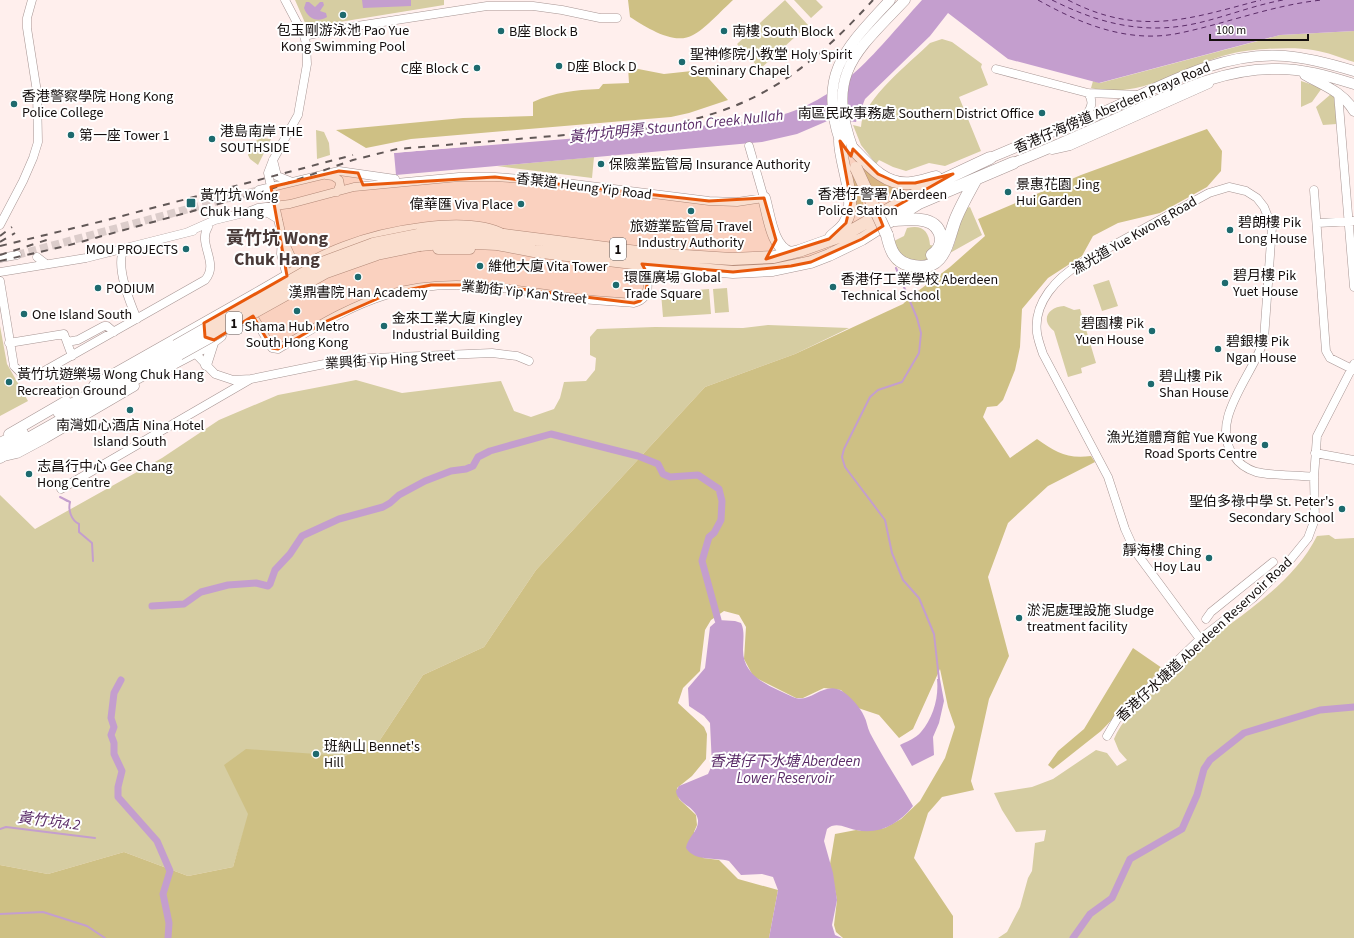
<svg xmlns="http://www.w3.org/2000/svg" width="1354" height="938" viewBox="0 0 1354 938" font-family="'Source Sans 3','Noto Sans TC',sans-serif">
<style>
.green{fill:#d6cda2}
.forest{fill:#cec084}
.water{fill:#c49ece}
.pier{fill:#ffefed}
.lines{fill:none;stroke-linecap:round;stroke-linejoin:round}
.stream{stroke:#c49ece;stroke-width:2}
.canal{stroke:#c49ece;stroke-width:7}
.ferry{stroke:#5b2c68;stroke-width:1;stroke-dasharray:5 4;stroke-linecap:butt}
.minor-tunnel{stroke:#dccdcb;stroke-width:8;stroke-dasharray:8 4;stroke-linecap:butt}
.minor-casing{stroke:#a79593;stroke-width:9}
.major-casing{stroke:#a79593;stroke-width:11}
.highway-casing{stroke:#a79593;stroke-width:13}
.minor{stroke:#fff;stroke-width:8}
.major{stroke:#fff;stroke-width:10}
.highway{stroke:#fff;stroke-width:12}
.rail{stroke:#625857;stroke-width:2;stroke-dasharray:7 7;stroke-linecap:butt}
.highway-bridge-casing{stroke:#a79593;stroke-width:13;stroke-linecap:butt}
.highway-bridge{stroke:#fff;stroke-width:12}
.marked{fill:#e8590c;fill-opacity:0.2;stroke:#e8590c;stroke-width:3;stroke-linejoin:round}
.poi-dot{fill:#1d6a6e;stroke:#fff;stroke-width:1.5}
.labels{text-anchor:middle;stroke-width:4;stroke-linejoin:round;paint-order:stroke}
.shield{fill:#fff;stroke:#5a5656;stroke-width:1}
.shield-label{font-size:13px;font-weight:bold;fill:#140e0d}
.poi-label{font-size:14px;fill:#140e0d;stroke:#fff;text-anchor:start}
.street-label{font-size:14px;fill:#140e0d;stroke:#fff}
.water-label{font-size:15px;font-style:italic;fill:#5b2c68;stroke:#fff}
.district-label{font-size:18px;font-weight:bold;fill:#493a38;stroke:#fff}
</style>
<rect width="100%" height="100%" fill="#ffefed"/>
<path class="green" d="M295 0H444V5L309 27 306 25Z
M785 0 808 25 760 69 737 44Z
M794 0H816L823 7 811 18Z
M1354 31V62C1341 58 1327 52 1313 50 1293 46 1250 49 1230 54 1181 66 1144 100 1091 88L1093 81 1100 83 1280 35Z
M942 39 952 42 982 64 981 67 988 85 959 97 981 151 945 166 929 163 906 171 893 167 879 160 876 164 861 145 853 125 861 127C862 100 911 62 930 43Z
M1301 81 1322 88 1312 102 1301 107Z
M1331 94 1334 97 1337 124 1323 125 1316 107Z
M316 130 324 132 329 143 330 155 317 159Z
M261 138 271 139 258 165 250 159 248 155 252 143Z
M594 157 592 178 497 166Z
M864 169 905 189 893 195 883 193 863 202 864 211 853 216 856 203 850 177 856 176Z
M970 207 982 235 941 258 935 266 912 275 893 264 884 246 904 236 907 228C922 224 929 231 930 245L952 250 955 242 963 209Z
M1109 280 1118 306 1102 311 1093 285Z
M727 288 729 312 715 313 713 289Z
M709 289 711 314 663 317 661 293Z
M1064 306 1074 310 1080 309 1096 363 1081 368 1082 373 1068 377 1054 331C1040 320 1048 307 1064 306Z
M768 325 849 328 795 354 705 387 536 570 484 647 423 675 376 746 344 756 306 754 225 765 249 814 233 867 188 876 124 852 48 874 0 865V495L35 529 162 458 219 420 278 395 356 380 402 393 501 381 514 411 531 417 554 409 560 398 564 382 586 381 595 370 596 358 590 355V337L597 329 655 327 743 328Z
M0 326 7 364 28 401 0 416Z
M1329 535 1335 539 1354 538V938H998L1007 932 1020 907 1028 878 1032 871 1035 843 1044 841 1046 830 1016 832 1002 810 994 793 1032 787 1053 779 1096 750 1107 753 1117 766 1127 760 1119 751 1114 739C1121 721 1138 706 1152 692 1164 680 1176 667 1189 656 1233 619 1291 588 1317 536Z"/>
<path class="forest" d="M628 0H733C722 10 705 29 693 35 674 46 646 27 630 17Z
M628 67 664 74 701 70 728 100 689 113 671 117 411 139 366 148 336 130 463 118 533 116V102C555 92 575 90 599 89L603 84 629 83Z
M1207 129 1222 151 1221 171 1207 187 1160 213 1118 223 1093 236 1082 256 1048 278 1022 309 1020 347 1015 370 1003 400 997 406 987 407 983 417 1010 458 1037 439C1056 452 1066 459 1091 456L1095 462 1048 486 1008 523 988 577 1009 656 989 699 971 781 974 790 942 797 928 813 914 858 953 916V938H843L836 932 834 925 837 900 830 864 835 834 856 830 864 831 885 828 901 819 920 801 945 758 955 727 948 707 940 669 913 729 899 738 879 715 858 708 841 690 824 688 803 698H796L756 678 752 674 744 659 746 627 739 615 724 611 711 620 705 630 700 671 683 688 678 703 704 727 707 734 706 759 692 776 677 788 679 799 696 815 697 825 694 832 703 858 719 860 738 879 778 890 769 938H0V865L48 874 124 852 188 876 233 867 248 814 224 765 246 749 344 756 376 746 423 675 484 647 536 570 705 387 795 354 903 304 910 297 950 267 985 236 978 219 1081 175Z
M1133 648 1162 668 1101 731 1053 769 1048 765 1058 751 1084 729Z"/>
<path class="water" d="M362 0H411V6L363 8Z
M922 0H1354V31L1280 35 1099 83 1008 59 948 13 930 36 865 99 856 122 832 119 797 134 762 142 396 175 394 153 755 121C837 108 870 57 922 0Z
M306 2H309L315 7 320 2H323L324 5 320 11 326 13 327 17C318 23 308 19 304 8Z
M718 620 735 621 741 623C745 631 743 641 743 650 743 678 772 687 793 697 810 705 823 680 842 691 850 696 860 707 864 716 867 721 867 727 870 733 883 758 899 782 913 806 899 824 879 835 856 830 846 828 836 821 827 829L824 841 833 873 837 900 832 925 835 935 842 938H769L778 890 773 877 762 874 741 875 729 861C715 857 695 862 686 848 687 838 699 831 698 820 696 806 677 804 676 791L679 786 708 774 712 765 710 723 704 716 689 706 688 688 705 668 710 627Z
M937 679H940L944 701 939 723 933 737 934 755 912 766 900 745C906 742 916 738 921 732 933 718 939 698 937 679Z"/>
<path class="pier" d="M693 125 652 132 392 153 394 151Z"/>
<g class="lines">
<path class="stream" d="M896 268 917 318 921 333 919 353 902 382 878 390 870 397 844 449 842 457 845 467 885 520 892 553 903 580 919 598 934 634 939 679
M67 501 60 497 70 502C68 510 71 520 79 524V532L92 543 93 561
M0 829 6 827 95 838
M0 914 43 912 87 926 105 938"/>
<path class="canal" d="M152 606 184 604 201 592 228 585 256 583 268 586 270 584 275 570 290 554 302 536 339 519 383 507 390 503 399 495 425 481 451 471 466 469 473 466 478 457 490 451 551 434 638 456 658 464 663 474 670 477 698 475 719 489 722 501 721 520 714 533 709 537 702 561 718 620
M121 680 114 693 111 718 114 727 111 735 114 743V754L122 771 118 787V797L157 841 170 871 163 894 169 923 168 938
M1073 938 1090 914 1112 898 1130 859 1182 829 1197 795 1204 769 1210 760 1244 733 1320 710 1354 707"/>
<path class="ferry" d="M1038 0C1081 24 1129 44 1180 33 1228 23 1273 5 1322 0
M1052 0C1094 21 1135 33 1182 26 1216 21 1249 6 1283 0
M1068 0C1139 37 1189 19 1261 0"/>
<path class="minor-tunnel" d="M17 255 259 190"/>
<g class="minor-casing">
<path id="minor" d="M285 0 304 36 306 43 307 64 298 115 273 160 268 173 282 237 299 274
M304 36 331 30 487 6H533L562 10 600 18H617
M996 69 1088 93 1140 95
M1338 93 1354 287
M1085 118C1090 109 1095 103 1088 93
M1052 150 1070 146 1209 84
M273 160 277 176 292 182
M326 175 333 176 339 180 340 185 337 192
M259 190 339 171 395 179
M1314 190 1326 351 1330 358 1354 370
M252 212 268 213 278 219
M1318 223 1354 221
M0 225 23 181 33 158 38 142 37 92 27 28V18L32 0
M188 232 215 220 248 212 258 208 290 204 354 187 459 177H495L550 181 709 201 737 202 764 198 749 146
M282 238 281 254 287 276
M124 249C115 265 130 303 137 319
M37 257 46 264
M0 258 17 255
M0 272 86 258 193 231
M0 281 14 366 22 374H39L205 280C220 263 197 244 208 227
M253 316 272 348 278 349C313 329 347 307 386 295 450 275 512 290 576 298 595 301 614 301 634 303 653 298 649 278 641 264
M67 342 78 340 104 326H107L114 332
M9 343 64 334 72 356
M194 352 215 374 233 380 251 379 349 359 492 353 517 356 529 361
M1315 453 1354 460
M61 489 249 380
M1206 619 1211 612 1273 562
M1200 639 1135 551 1125 529 1108 477 1043 354C1041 348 1038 340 1037 333 1033 302 1057 278 1081 263L1209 193 1229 187 1246 191 1257 198 1264 207 1272 227 1264 339C1255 373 1207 421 1234 456 1239 464 1247 469 1256 472 1274 476 1295 475 1314 477
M1107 736 1117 719 1200 639 1253 598 1286 565 1308 538 1315 519 1314 477 1317 436 1354 364"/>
</g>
<g class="major-casing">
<path id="major" d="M1305 75C1323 85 1343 92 1354 111
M840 141C817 73 847 47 890 0
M853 149C825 73 856 52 905 0
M990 158 1085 118 1097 115C1157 89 1217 51 1285 56 1309 58 1331 64 1354 71
M1013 163C1054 147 1093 129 1133 111 1179 91 1223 69 1274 69 1301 68 1328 76 1354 84
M438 249H470
M206 365 214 340
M160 371 208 346 221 336
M94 385C147 355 200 325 253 295 282 279 312 259 344 247 382 232 467 214 504 235
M9 434 66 401
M4 456 17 453 45 438 134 386"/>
</g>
<g class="highway-casing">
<path id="highway" d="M853 149C869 166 886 186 911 183 920 182 928 179 936 177
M764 198C769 215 772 249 791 253
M894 220C911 219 939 215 941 239 941 246 938 251 932 255
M418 235 453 232 492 236 504 235 653 254 732 259 774 257 799 251 844 235 926 188 990 158
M887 235C890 249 894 261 909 265 946 275 947 240 956 218 962 204 969 192 976 179
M831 237C836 232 843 228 846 221 858 201 840 164 840 141
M420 245 452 242 497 244 534 251 641 264 733 272 773 270 811 262 829 255 862 239 919 203 1013 163
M59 412 176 346
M0 444 22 433
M0 457 14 447 179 354"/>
</g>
<use href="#minor" class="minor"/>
<use href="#major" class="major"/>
<use href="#highway" class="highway"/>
<path class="rail" d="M0 236 12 227
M0 242 15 233
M0 246 107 220 353 155
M0 255 53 238
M0 261 66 246 262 192 353 160 397 149 650 128C751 113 806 74 873 0"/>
<g class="highway-bridge-casing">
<path id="highway-bridge" d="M856 168 887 235
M176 346 322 263 373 244 418 235
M179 354 326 272 377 254 420 245"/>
</g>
<use href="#highway-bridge" class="highway-bridge"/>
</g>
<path class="marked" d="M840 141 851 156 853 149 878 174 898 183H915L953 174 879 216 883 226 862 239 811 262 791 266 733 272 642 264 648 275 646 294 640 301 634 303 488 285H431L388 294 327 321 278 349 272 348 253 316 214 340 205 337 204 323 287 276 271 187 339 171 358 173 363 185 495 177 709 201 764 198 776 240 766 259 829 239 846 223 851 202Z"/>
<g class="poi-dot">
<circle cx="343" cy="15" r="4"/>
<circle cx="501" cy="31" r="4"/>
<circle cx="724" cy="31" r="4"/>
<circle cx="682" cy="62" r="4"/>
<circle cx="559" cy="66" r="4"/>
<circle cx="477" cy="68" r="4"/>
<circle cx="14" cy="104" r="4"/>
<circle cx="1042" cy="113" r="4"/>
<circle cx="71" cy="135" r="4"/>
<circle cx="212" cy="139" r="4"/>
<circle cx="601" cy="164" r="4"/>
<circle cx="1008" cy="192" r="4"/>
<circle cx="810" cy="202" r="4"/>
<rect x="186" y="198" width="10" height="10" rx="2"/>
<circle cx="521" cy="204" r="4"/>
<circle cx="691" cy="211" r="4"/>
<circle cx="1230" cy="230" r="4"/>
<circle cx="186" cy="249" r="4"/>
<circle cx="480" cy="266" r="4"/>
<circle cx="358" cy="277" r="4"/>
<circle cx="1225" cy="283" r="4"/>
<circle cx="616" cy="285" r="4"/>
<circle cx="833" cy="287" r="4"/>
<circle cx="98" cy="288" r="4"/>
<circle cx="297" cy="311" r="4"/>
<circle cx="24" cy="314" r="4"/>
<circle cx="384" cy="326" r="4"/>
<circle cx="1152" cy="331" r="4"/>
<circle cx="1218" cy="349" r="4"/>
<circle cx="9" cy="382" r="4"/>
<circle cx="1151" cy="384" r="4"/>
<circle cx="130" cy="410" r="4"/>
<circle cx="1265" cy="445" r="4"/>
<circle cx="29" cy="474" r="4"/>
<circle cx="1342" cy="509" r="4"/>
<circle cx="1209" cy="558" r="4"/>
<circle cx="1019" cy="618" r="4"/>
<circle cx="316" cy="754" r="4"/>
</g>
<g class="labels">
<g class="shield">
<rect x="610" y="238" width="16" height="22" rx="3"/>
<rect x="226" y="312" width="16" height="22" rx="3"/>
</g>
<g class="shield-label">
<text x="618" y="254">1</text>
<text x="234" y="328">1</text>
</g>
<g class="poi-label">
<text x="343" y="35" text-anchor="middle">包玉剛游泳池 Pao Yue<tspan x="343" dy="16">Kong Swimming Pool</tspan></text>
<text x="509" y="36">B座 Block B</text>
<text x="732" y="36">南樓 South Block</text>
<text x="690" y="59">聖神修院小教堂 Holy Spirit<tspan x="690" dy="16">Seminary Chapel</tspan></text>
<text x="567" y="71">D座 Block D</text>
<text x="469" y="73" text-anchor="end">C座 Block C</text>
<text x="22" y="101">香港警察學院 Hong Kong<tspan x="22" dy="16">Police College</tspan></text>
<text x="1034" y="118" text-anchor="end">南區民政事務處 Southern District Office</text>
<text x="220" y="136">港島南岸 THE<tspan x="220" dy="16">SOUTHSIDE</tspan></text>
<text x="79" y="140">第一座 Tower 1</text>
<text x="609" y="169">保險業監管局 Insurance Authority</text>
<text x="1016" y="189">景惠花園 Jing<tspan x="1016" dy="16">Hui Garden</tspan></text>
<text x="818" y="199">香港仔警署 Aberdeen<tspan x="818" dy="16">Police Station</tspan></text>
<text x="200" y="200">黃竹坑 Wong<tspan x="200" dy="16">Chuk Hang</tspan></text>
<text x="513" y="209" text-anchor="end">偉華匯 Viva Place</text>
<text x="1238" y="227">碧朗樓 Pik<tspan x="1238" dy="16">Long House</tspan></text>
<text x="691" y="231" text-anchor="middle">旅遊業監管局 Travel<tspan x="691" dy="16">Industry Authority</tspan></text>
<text x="178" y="254" text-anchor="end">MOU PROJECTS</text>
<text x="488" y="271">維他大廈 Vita Tower</text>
<text x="1233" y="280">碧月樓 Pik<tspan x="1233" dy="16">Yuet House</tspan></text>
<text x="624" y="282">環匯廣場 Global<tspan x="624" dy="16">Trade Square</tspan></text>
<text x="841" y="284">香港仔工業學校 Aberdeen<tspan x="841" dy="16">Technical School</tspan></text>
<text x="106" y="293">PODIUM</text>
<text x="358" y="297" text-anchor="middle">漢鼎書院 Han Academy</text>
<text x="32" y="319">One Island South</text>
<text x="392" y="323">金來工業大廈 Kingley<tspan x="392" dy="16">Industrial Building</tspan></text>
<text x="1144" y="328" text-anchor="end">碧園樓 Pik<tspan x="1144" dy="16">Yuen House</tspan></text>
<text x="297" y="331" text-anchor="middle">Shama Hub Metro<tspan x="297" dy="16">South Hong Kong</tspan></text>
<text x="1226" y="346">碧銀樓 Pik<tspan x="1226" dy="16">Ngan House</tspan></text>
<text x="17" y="379">黃竹坑遊樂場 Wong Chuk Hang<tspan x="17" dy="16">Recreation Ground</tspan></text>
<text x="1159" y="381">碧山樓 Pik<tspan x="1159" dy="16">Shan House</tspan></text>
<text x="130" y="430" text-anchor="middle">南灣如心酒店 Nina Hotel<tspan x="130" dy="16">Island South</tspan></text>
<text x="1257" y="442" text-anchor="end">漁光道體育館 Yue Kwong<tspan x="1257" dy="16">Road Sports Centre</tspan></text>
<text x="37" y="471">志昌行中心 Gee Chang<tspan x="37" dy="16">Hong Centre</tspan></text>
<text x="1334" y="506" text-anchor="end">聖伯多祿中學 St. Peter's<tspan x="1334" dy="16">Secondary School</tspan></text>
<text x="1201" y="555" text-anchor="end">靜海樓 Ching<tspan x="1201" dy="16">Hoy Lau</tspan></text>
<text x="1027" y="615">淤泥處理設施 Sludge<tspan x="1027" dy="16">treatment facility</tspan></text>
<text x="324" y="751">班納山 Bennet's<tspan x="324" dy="16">Hill</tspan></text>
</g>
<g class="street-label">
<text transform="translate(1112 107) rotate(-23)" y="5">香港仔海傍道 Aberdeen Praya Road</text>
<text transform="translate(584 186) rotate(7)" y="5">香葉道 Heung Yip Road</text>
<text transform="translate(1134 235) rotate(-30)" y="5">漁光道 Yue Kwong Road</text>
<text transform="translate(524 292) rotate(6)" y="5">業勤街 Yip Kan Street</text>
<text transform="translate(390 359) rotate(-4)" y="5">業興街 Yip Hing Street</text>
<text transform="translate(1204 639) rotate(-43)" y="5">香港仔水塘道 Aberdeen Reservoir Road</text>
</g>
<g class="water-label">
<text transform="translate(676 126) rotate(-6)" y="5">黃竹坑明渠 Staunton Creek Nullah</text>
<text x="785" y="766">香港仔下水塘 Aberdeen<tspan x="785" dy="17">Lower Reservoir</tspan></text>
<text transform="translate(49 821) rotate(7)" y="5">黃竹坑4.2</text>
</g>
<g class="district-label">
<text x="277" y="244">黃竹坑 Wong<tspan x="277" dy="21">Chuk Hang</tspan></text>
</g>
</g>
<path d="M1210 34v6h98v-6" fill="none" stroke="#140e0d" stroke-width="2"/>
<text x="1216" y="34" font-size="12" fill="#140e0d" stroke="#ffffff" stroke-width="3" paint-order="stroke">100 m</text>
</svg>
